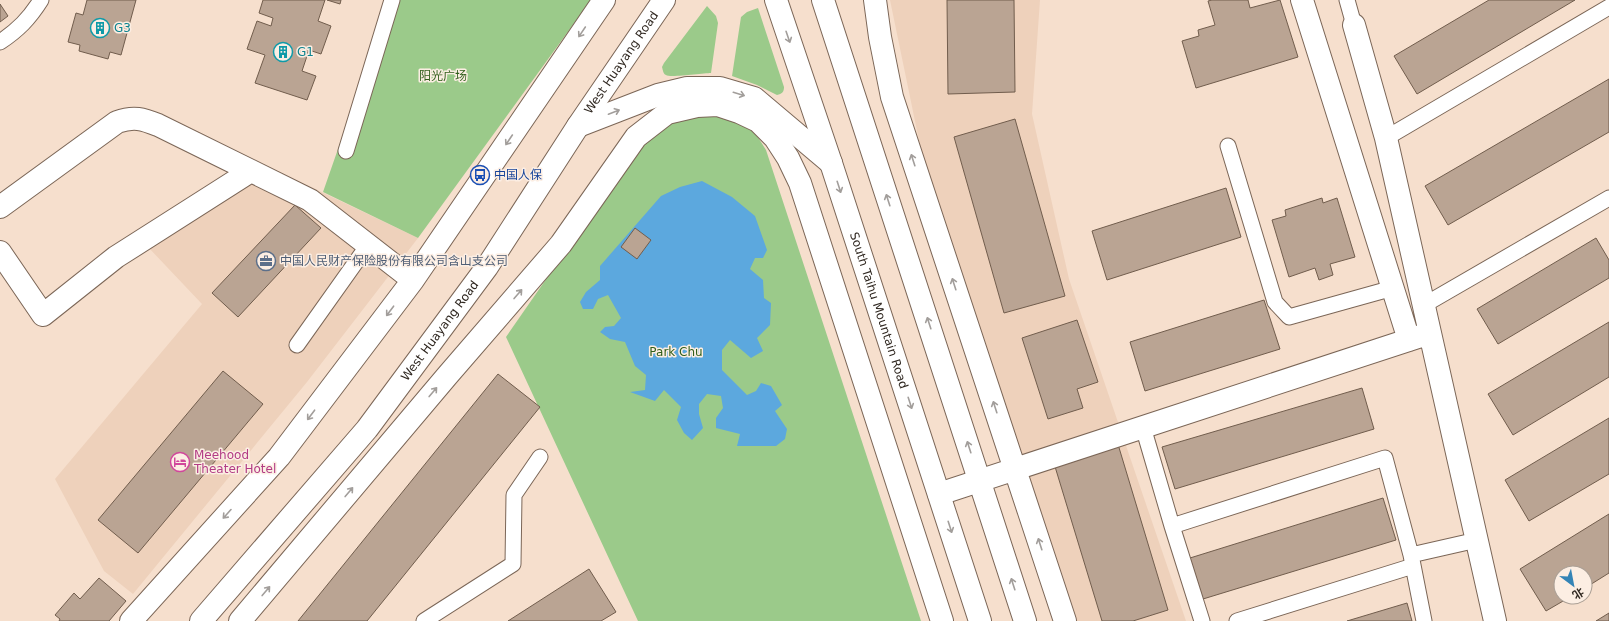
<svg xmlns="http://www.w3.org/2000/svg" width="1609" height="621" viewBox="0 0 1609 621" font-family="'DejaVu Sans','Noto Sans SC',sans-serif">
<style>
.built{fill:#eed1bb}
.green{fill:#9bca8a}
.water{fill:#5ca8de}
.building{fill:#baa493;stroke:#715d4d}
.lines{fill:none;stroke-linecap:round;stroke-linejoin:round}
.service-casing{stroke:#7b6657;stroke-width:17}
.minor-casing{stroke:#7b6657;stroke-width:24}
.secondary-casing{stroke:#7b6657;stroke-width:24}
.primary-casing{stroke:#7b6657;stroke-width:24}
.service{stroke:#fff;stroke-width:15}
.minor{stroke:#fff;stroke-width:22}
.secondary{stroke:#fff;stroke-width:22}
.primary{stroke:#fff;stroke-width:22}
.oneway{stroke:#a29e9b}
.labels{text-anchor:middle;stroke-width:3;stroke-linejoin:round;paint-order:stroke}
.culture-label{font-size:12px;fill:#0d838f;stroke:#fceee3;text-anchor:start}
.street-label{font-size:12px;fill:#302821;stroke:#fceee3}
.park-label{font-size:12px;fill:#305e1a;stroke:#fceee3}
.transit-label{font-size:12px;fill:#164399;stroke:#fceee3;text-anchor:start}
.service-label{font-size:12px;fill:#4e5e75;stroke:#fceee3;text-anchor:start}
.hotel-label{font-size:12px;fill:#b23c85;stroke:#fceee3;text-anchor:start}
</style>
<rect width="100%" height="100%" fill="#f6dfcd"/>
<path class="built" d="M890 0H1040L1032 114 1069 279 1186 621H1077L922 155Z
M267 166 418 238 307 382 133 594 104 571 55 479 202 304 148 247Z"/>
<path class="green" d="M390 0H591L418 238 323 192Z
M707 6 716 16 718 23 711 73C703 73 670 78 666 75 663 74 663 70 662 67L664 63Z
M758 8 784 87C784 92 782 94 777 95L757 85 732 76 741 17 747 12Z
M695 113 731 118 752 128 766 150 921 621H638L506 337 642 141 670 121Z"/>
<path class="water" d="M702 181 732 197 755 216 767 250 763 258H755L750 269 763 280 764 298 771 303 770 325 757 338 763 351 751 358 730 340 722 350V370L747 395 756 391 761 383 771 386 782 405 775 411 787 429 785 439 776 446H737L740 434 716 428V418L723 408 721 396 707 394 699 404V414L703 428 692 440 684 433 677 420 681 407 664 390 655 401 630 392 645 390 646 375 635 366 625 342 610 339 600 332 605 327 614 326 621 318 608 295 598 299 593 309H583L580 302 586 292 600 280V266L661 196 680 187Z"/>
<path class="building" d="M87 0H136L121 55 110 52 108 59 79 51 80 45 68 42 76 13 83 15Z
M263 0H325L318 21 331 26 321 54 309 50 302 71 316 76 307 100 255 83 265 55 247 49 257 21 271 26 273 18 259 13Z
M327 0H341L340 4Z
M947 0H1014L1015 92 948 94Z
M1212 0H1248L1250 8 1280 0 1298 57 1196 88 1182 41 1199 36 1198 30 1215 25 1208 1Z
M1489 0H1575L1417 94 1394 56Z
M0 4 8 16 0 22Z
M1609 79V132L1448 225 1425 186Z
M1015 119 1065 296 1004 313 954 137Z
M1226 188 1241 237 1107 280 1092 231Z
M1322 198 1323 203 1337 198 1355 257 1330 264 1333 275 1319 280 1315 268 1289 277 1272 220 1286 216 1285 210Z
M295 205 321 228 238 317 212 293Z
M635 228 651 240 637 259 621 247Z
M1596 238 1609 260V278L1498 344 1477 309Z
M1264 300 1280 349 1145 391 1130 342Z
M1077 320 1098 382 1077 389 1083 408 1048 419 1022 338Z
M1609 322V377L1513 435 1488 394Z
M223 371 263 404 138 553 98 520Z
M498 374 540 407 367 621H298Z
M1362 388 1374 429 1175 489 1162 447Z
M1609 418V474L1529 521 1505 480Z
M1117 441 1168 610 1133 621H1102L1053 460Z
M1383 498 1396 540 1203 599 1190 558Z
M1609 514V573L1585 588V573H1561V597H1570L1546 611 1520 569Z
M589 569 616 612 601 621H508Z
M99 578 126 601 109 621H59L60 619 55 615 74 593 80 599Z
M1407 603 1412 621H1347Z
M1609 613V621H1596Z"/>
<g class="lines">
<g class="service-casing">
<path id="service" d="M1347 0 1354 25
M0 42C18 30 29 19 41 0
M1386 138 1609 7
M1228 146 1275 302 1289 317 1393 288
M346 151 392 0
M1424 305 1609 198
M297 345 368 245
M1143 427 1172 526 1202 621
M1172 526 1385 458 1411 555 1424 621
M1411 555 1477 540
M424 621 513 564 514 495 540 457
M1237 621 1413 566"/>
</g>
<g class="minor-casing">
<path id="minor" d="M875 0 880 37 892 97 1065 621
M1302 0 1409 340
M1354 25 1386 138 1495 621
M0 207 117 122C134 116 143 119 158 125L310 200 413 280
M0 252 43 315 116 257 251 171
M939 494 1430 333
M131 621 279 457 413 280 604 0
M240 621 447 376 561 244 636 137 667 113 697 106 718 105 739 112 758 121 775 138 788 158 800 183 942 621"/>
</g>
<g class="secondary-casing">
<g id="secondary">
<path d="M578 126 658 95 687 88H720L754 98 831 163"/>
<path id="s1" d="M201 621 367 429 487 267 578 126 664 0"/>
</g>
</g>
<g class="primary-casing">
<g id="primary">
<path id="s2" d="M776 0 831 163 980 621"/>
<path d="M823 0 1025 621"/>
</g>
</g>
<use href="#service" class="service"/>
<use href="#minor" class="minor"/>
<use href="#secondary" class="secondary"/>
<use href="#primary" class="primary"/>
</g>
<defs><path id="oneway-shaft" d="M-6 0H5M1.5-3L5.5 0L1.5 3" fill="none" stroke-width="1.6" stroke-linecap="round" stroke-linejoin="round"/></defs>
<g class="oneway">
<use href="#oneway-shaft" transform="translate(582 32) rotate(124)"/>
<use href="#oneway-shaft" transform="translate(788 37) rotate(71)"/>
<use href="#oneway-shaft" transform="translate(739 94) rotate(17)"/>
<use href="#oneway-shaft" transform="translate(614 112) rotate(-21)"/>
<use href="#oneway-shaft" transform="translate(509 140) rotate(124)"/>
<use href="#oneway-shaft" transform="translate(913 160) rotate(-108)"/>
<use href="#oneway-shaft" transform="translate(839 187) rotate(72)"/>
<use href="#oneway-shaft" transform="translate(888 200) rotate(-108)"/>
<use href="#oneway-shaft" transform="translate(954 284) rotate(-108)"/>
<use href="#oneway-shaft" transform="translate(518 294) rotate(-49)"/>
<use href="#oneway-shaft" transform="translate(390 311) rotate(127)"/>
<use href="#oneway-shaft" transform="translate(929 323) rotate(-108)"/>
<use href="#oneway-shaft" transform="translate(433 392) rotate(-50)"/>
<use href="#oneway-shaft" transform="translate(910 403) rotate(72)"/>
<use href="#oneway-shaft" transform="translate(995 407) rotate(-108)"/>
<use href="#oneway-shaft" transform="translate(311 415) rotate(127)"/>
<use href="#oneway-shaft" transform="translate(969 447) rotate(-108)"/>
<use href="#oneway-shaft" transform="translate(349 492) rotate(-50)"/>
<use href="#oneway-shaft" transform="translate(227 514) rotate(132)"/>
<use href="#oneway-shaft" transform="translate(950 527) rotate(72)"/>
<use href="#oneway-shaft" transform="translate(1040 544) rotate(-108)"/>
<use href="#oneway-shaft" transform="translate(1013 584) rotate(-108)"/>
<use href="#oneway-shaft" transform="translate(266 591) rotate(-50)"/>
</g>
<defs>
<g id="building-ring" transform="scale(1)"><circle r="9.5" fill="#fceee3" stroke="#0f9aa8" stroke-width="1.5"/><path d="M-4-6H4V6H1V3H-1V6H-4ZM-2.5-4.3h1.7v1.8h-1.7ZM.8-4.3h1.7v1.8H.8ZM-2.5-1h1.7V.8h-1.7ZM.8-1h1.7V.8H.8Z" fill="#0f9aa8"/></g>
<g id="bus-ring" transform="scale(1)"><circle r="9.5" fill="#fceee3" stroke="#1a4fb4" stroke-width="1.5"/><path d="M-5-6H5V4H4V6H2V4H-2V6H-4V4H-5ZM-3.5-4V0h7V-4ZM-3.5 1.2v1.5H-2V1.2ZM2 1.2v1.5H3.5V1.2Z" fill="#1a4fb4"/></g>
<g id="office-ring" transform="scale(1)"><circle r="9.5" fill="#fceee3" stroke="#5c6f8a" stroke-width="1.5"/><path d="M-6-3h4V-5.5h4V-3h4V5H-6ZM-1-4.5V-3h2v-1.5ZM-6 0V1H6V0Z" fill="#5c6f8a"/></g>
<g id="hotel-ring" transform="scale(1)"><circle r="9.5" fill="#fceee3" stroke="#d1479c" stroke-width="1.5"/><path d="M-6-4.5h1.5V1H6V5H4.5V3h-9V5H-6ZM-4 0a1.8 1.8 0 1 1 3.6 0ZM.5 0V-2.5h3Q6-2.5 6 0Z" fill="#d1479c"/></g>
</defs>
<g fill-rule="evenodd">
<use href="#building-ring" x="100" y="28"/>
<use href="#building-ring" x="283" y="52"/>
<use href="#bus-ring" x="480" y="175"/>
<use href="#office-ring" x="266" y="261"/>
<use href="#hotel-ring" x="180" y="462"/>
</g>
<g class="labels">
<g class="culture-label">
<text x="114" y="32">G3</text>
<text x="297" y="56">G1</text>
</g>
<g class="street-label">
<text dy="4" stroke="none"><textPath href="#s1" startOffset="700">West Huayang Road</textPath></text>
<text dy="4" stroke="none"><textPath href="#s2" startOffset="327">South Taihu Mountain Road</textPath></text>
<text dy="4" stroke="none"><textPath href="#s1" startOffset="376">West Huayang Road</textPath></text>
</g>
<g class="park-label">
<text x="443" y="80">阳光广场</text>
<text x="676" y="356">Park Chu</text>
</g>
<g class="transit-label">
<text x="494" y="179">中国人保</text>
</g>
<g class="service-label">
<text x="280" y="265">中国人民财产保险股份有限公司含山支公司</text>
</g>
<g class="hotel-label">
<text x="194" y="459">Meehood<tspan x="194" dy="14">Theater Hotel</tspan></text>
</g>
</g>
<g transform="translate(1573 585) rotate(148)"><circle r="19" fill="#fceee3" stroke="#aa9f95"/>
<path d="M0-3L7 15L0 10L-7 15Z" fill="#3484b6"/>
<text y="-6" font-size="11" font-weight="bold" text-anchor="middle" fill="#302821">北</text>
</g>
</svg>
